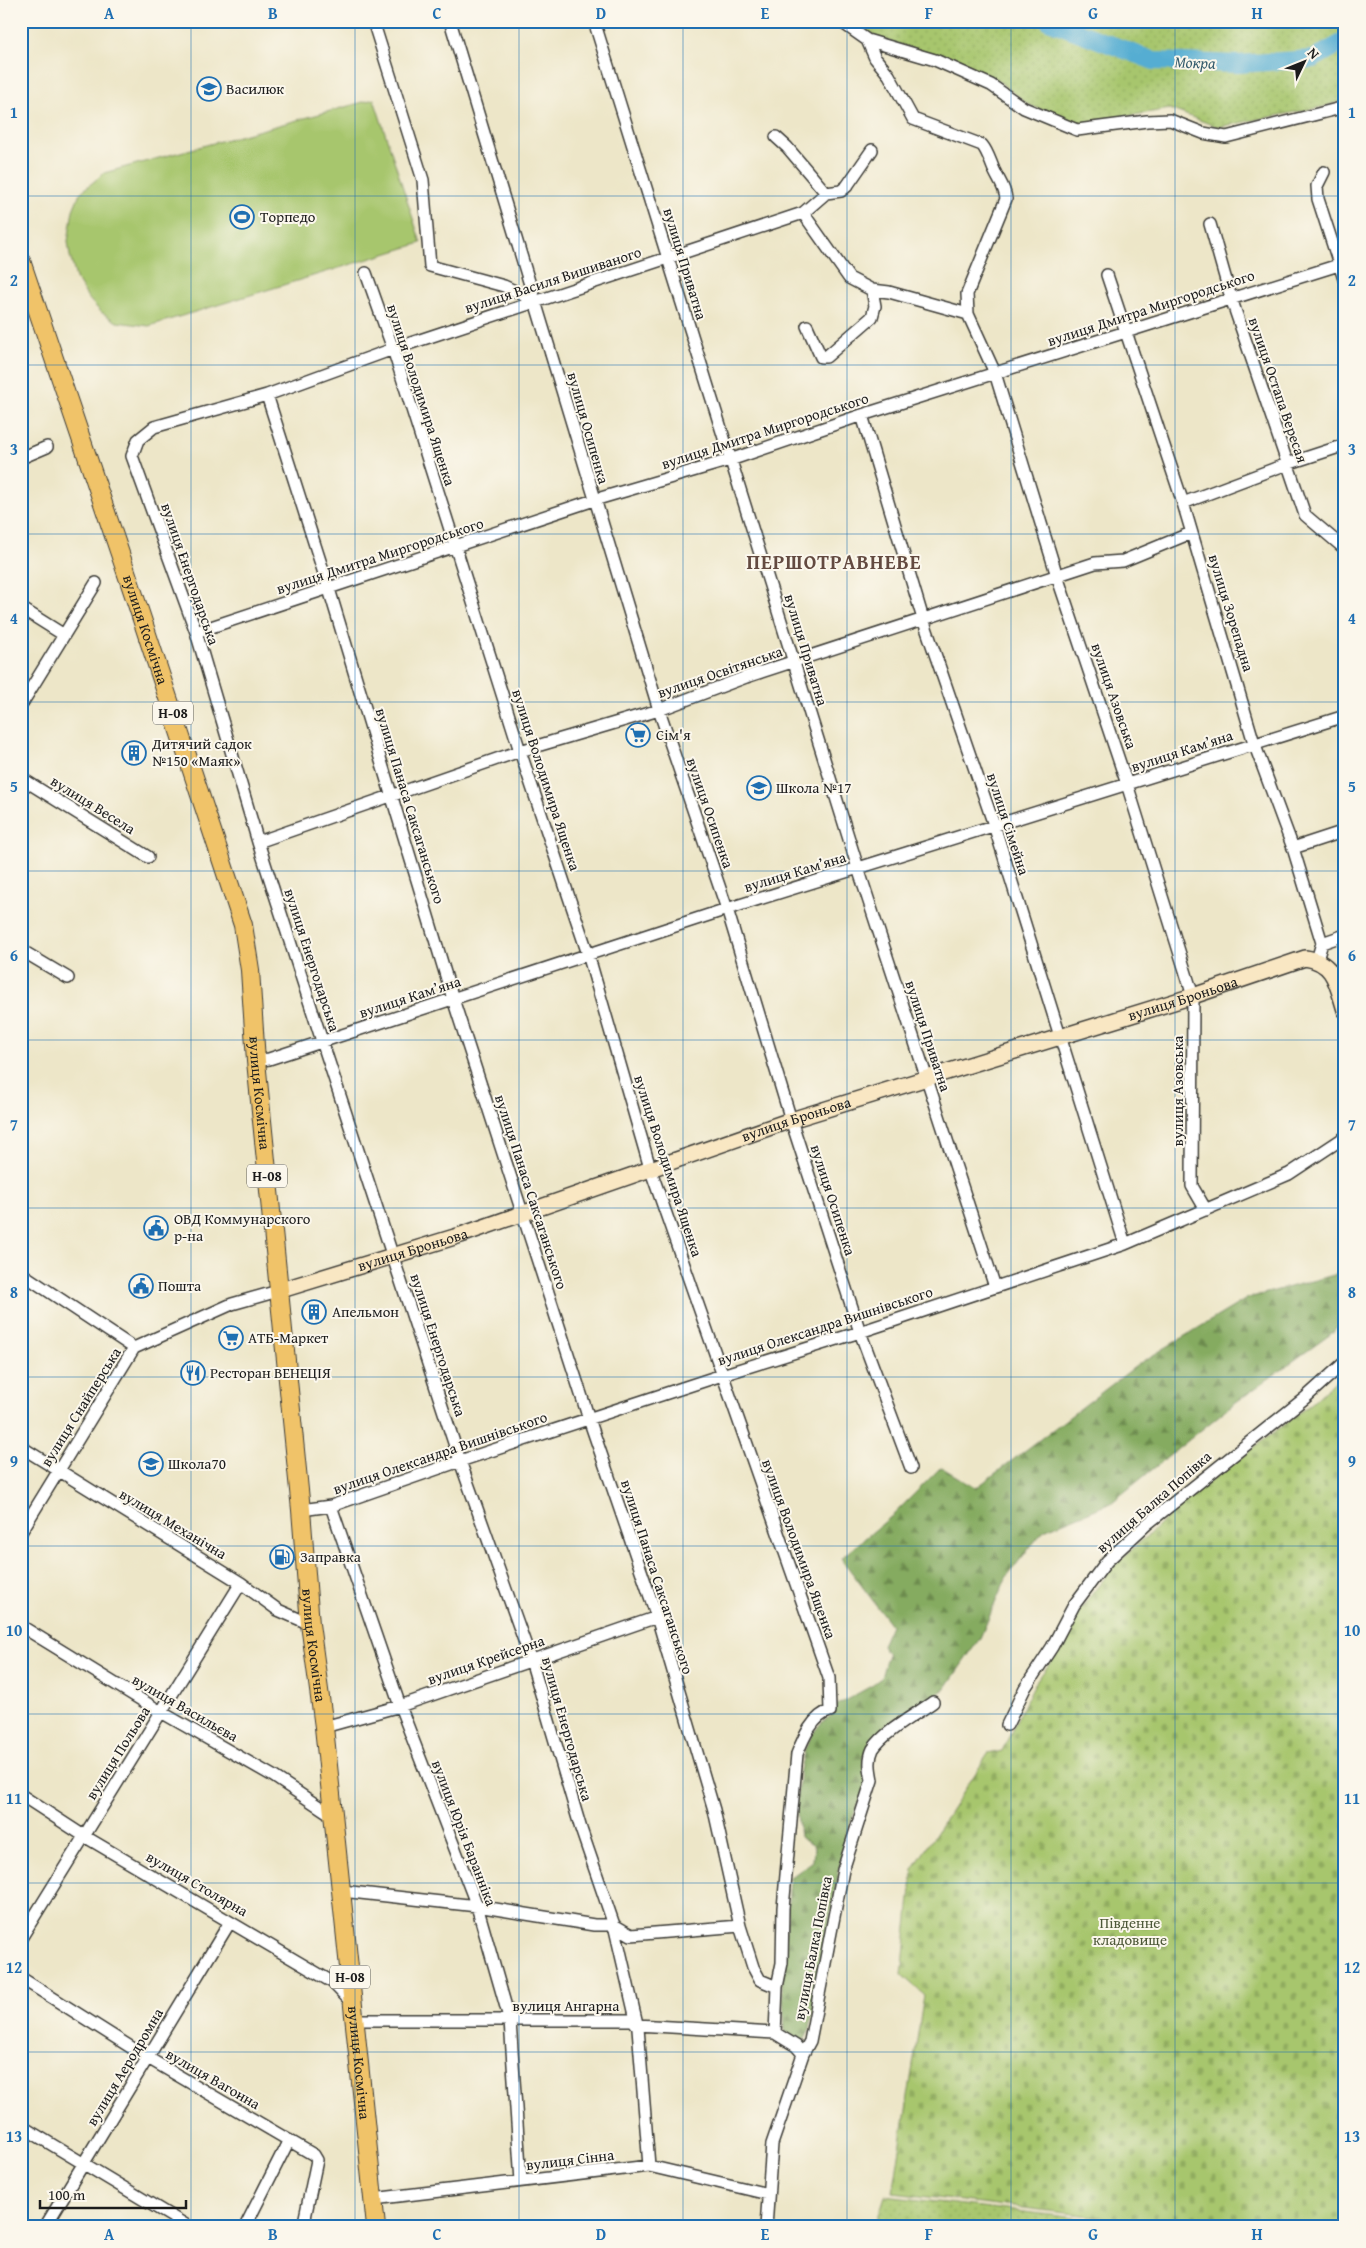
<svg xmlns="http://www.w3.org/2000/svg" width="1366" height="2248" viewBox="0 0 1366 2248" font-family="'Gentium Book Plus',serif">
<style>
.grass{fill:url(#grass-dots);stroke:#627144}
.forest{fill:url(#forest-firs);stroke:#50643e}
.cemetery{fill:url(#cemetery-stones);stroke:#627144}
.pitch{fill:#a7c66d;stroke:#627144}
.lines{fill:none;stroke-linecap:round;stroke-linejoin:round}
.river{stroke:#55add2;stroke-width:18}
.street-casing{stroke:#3b3a36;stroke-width:14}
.secondary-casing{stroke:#3b3a36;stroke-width:18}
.primary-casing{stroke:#3b3a36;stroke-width:20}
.street{stroke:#fff;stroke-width:11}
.secondary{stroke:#f9e7c3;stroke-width:15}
.primary{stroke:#f0c369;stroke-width:18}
.grid{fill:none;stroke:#1f6fb2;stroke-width:1;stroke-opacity:0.55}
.labels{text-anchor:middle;stroke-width:4;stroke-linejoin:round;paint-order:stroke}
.shield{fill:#fbf7ec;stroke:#5f5e5a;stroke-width:1}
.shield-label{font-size:14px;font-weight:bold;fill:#1c1c1c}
.poi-label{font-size:15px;fill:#1c1c1c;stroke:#fbf7ec;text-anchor:start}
.street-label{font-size:15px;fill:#1c1c1c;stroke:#fbf7ec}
.park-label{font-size:15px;fill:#4d5838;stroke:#fbf7ec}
.water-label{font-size:16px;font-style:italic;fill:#365d6e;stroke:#fbf7ec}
.district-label{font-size:20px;font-weight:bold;letter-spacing:1px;fill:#634a40;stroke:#fbf7ec}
.neatline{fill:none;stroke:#1f6fb2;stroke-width:2}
.grid-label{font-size:16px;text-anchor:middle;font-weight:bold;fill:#1f6fb2}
</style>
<defs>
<pattern id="grass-dots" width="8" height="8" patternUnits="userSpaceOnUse" patternTransform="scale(1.25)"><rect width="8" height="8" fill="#a7c66d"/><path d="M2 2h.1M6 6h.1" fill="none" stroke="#8faa5e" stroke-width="1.8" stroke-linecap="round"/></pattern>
<pattern id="forest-firs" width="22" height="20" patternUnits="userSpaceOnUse" patternTransform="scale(1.25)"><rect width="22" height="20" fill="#85ab60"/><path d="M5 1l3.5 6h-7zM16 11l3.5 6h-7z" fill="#6c8a4e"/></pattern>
<pattern id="cemetery-stones" width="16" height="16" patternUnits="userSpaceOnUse" patternTransform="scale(1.25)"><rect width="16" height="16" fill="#a7c66d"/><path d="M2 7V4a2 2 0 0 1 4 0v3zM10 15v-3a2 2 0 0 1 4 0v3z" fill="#8faa5e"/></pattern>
</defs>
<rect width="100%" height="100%" fill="#fbf7ec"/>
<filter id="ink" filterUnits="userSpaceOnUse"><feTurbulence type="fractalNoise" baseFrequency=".02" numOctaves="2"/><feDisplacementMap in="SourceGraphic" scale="10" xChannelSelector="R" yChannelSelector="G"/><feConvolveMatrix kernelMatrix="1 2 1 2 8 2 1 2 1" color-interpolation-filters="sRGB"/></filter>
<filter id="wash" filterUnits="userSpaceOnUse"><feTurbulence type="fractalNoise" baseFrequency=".0096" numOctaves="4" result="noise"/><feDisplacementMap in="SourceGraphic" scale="20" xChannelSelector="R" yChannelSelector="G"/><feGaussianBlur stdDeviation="1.12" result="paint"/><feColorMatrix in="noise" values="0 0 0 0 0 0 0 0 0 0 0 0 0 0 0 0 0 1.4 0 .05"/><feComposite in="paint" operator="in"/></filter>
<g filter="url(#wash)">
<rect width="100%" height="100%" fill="#ede6c8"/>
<path class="grass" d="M852 21H1345V100L1322 107 1218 127 1170 109 1079 124 1029 105 997 80 934 55 875 37Z
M885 2196 1156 2227H875Z"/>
<path class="forest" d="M1345 1272V1317L1331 1334 1232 1405 1111 1503 1044 1530 1007 1576 980 1638 945 1689 922 1703 876 1739 863 1757 866 1786 846 1833 810 2028 803 2042 785 2031 782 1984 790 1878 813 1861 814 1847 800 1837 796 1807 800 1770 805 1749 813 1733 821 1723 832 1715 837 1705 873 1685 881 1677 888 1654 882 1645 891 1625 841 1558 893 1515 941 1467 976 1488 1140 1363 1248 1298Z"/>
<path class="cemetery" d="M1345 1372V2227H1187L893 2193 924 1995 902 1975 913 1869 988 1754 1002 1751 1034 1685 1060 1649 1080 1609 1115 1565 1197 1491 1312 1403Z"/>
<path class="pitch" d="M374 99 421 243 149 326 117 322 101 312 88 298 76 278 70 256 68 241 73 210 80 193 104 173Z"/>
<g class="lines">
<path class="river" d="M1049 21 1154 61 1238 64 1313 59 1345 41"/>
</g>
</g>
<g filter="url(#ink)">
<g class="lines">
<g class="street-casing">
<path id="street" d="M373 21 423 180 430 266 504 286 536 301
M450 21 659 710 727 909 791 1120 860 1332 911 1468
M594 21 858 868 995 1287
M840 21 867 40 875 58 889 75 913 119 982 145C988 152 990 161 994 170 999 181 1005 187 1006 199L967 294 968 314 995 373 1057 576 1127 784 1193 996 1192 1186 1206 1210
M867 40 935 60 991 85 1024 108 1077 130 1147 121 1170 120 1203 133 1226 137 1345 107
M776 137 787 147 826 193
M1324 172 1317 186 1318 199 1345 282
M803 213 826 193 841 191 847 186 872 150
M1210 224 1231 298 1305 515 1345 549
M366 273 393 349 520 751 588 954 650 1168 829 1678 830 1711C813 1715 803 1739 797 1754L783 1908 782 1963 777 1987 775 2033 796 2046 803 2054
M1107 275 1183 503 1254 743 1293 848 1322 943 1317 960
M807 326 821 357H826L872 317 875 306 872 290
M267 395 329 589 453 999 589 1419 657 1617 714 1810 740 1926 753 1967 760 1980 777 1987
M862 415 923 619 994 825 1125 1244
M21 458 47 447
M1183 503 1287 464 1345 445
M21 608 64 635
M196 632 594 500 730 460 862 415 1345 263
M21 705 96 583
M21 778 148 857
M258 842 520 751 659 710 746 677 1095 563 1123 561 1191 533
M1293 848 1345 831
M1322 943 1345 935
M21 950 68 978
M256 1061 269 1059 727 909 1345 716
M21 1273 134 1348 232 1304 278 1291
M21 1447 241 1583 278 1610 310 1624
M331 1506 400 1706 477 1906 510 2021 521 2181
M301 1510 331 1506 460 1461 722 1375 860 1332 1125 1244 1289 1174 1345 1137
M21 1532 134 1348
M21 1626 161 1712 273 1776 333 1816
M1007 1725 1025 1688 1052 1647 1074 1605 1107 1561 1147 1524 1305 1398 1345 1362
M324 1727 400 1706 657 1617
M21 1795 84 1836 332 1982 353 2004
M342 1891 477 1906 594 1925H614L631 1935 740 1926
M21 1938 241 1583
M21 1978 148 2058 314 2155 317 2160 316 2165 303 2227
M354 2020H633L637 2025 775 2033
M21 2126 189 2227
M649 2166 638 2028 614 1925 581 1829 531 1660 460 1461 322 1041 258 842 196 632 132 456 138 440 154 427 267 395 393 349 803 213 849 278 872 290 889 292 968 314
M373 2199 649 2166 768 2194
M45 2227 230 1922
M245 2227 289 2140
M766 2227 772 2144 803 2054 810 2041 843 1870 872 1780C870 1770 868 1759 873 1749 885 1731 915 1715 933 1702"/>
</g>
<g class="secondary-casing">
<g id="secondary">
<path id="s1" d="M278 1291 461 1235 791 1120 1193 996 1305 958C1335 962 1337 985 1345 1010"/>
</g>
</g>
<g class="primary-casing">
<g id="primary">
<path id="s2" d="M21 261 136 601 243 925 250 970 256 1061 301 1510 310 1624 324 1727 376 2227"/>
</g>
</g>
<use href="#street" class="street"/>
<use href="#secondary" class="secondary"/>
<use href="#primary" class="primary"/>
</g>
</g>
<path class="grid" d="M191 21V2227M355 21V2227M519 21V2227M683 21V2227M847 21V2227M1011 21V2227M1175 21V2227M21 196H1345M21 365H1345M21 534H1345M21 702H1345M21 871H1345M21 1040H1345M21 1208H1345M21 1377H1345M21 1546H1345M21 1714H1345M21 1883H1345M21 2052H1345"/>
<defs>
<g id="school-ring" transform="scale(1.25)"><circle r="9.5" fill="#fbf7ec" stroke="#1f6fb2" stroke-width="1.5"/><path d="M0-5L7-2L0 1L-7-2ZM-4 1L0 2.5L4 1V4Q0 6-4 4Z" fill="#1f6fb2"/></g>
<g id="stadium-ring" transform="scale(1.25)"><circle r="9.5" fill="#fbf7ec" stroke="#1f6fb2" stroke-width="1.5"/><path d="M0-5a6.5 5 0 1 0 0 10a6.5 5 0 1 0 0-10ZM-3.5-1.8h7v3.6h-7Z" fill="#1f6fb2"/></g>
<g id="supermarket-ring" transform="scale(1.25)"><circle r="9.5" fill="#fbf7ec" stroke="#1f6fb2" stroke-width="1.5"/><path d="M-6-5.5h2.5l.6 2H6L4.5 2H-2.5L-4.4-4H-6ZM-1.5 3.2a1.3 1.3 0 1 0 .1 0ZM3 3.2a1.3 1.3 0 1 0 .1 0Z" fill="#1f6fb2"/></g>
<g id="building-ring" transform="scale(1.25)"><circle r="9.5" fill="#fbf7ec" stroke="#1f6fb2" stroke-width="1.5"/><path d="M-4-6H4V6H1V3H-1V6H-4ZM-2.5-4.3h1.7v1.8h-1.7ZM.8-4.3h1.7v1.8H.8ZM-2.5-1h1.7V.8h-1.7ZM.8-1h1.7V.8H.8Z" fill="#1f6fb2"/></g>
<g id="civic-ring" transform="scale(1.25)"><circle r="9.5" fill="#fbf7ec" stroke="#1f6fb2" stroke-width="1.5"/><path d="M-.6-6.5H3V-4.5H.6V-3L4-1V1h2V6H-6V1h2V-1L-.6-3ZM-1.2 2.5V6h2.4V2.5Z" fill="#1f6fb2"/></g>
<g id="restaurant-ring" transform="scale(1.25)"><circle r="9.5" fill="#fbf7ec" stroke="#1f6fb2" stroke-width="1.5"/><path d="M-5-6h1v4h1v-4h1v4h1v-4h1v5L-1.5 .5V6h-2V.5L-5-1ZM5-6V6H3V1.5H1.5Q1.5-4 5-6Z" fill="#1f6fb2"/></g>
<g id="fuel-ring" transform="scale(1.25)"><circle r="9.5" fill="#fbf7ec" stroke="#1f6fb2" stroke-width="1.5"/><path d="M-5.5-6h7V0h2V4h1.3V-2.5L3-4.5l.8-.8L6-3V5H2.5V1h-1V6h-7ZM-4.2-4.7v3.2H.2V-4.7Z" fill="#1f6fb2"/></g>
</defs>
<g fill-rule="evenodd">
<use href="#school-ring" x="209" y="89"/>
<use href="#stadium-ring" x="242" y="217"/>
<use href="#supermarket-ring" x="638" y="735"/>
<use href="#building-ring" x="134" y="753"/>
<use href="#school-ring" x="759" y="788"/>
<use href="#civic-ring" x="156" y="1228"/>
<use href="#civic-ring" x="141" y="1286"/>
<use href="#building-ring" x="314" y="1312"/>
<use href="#supermarket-ring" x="231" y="1338"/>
<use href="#restaurant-ring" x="193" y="1373"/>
<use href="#school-ring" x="151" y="1464"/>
<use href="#fuel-ring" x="282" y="1557"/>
</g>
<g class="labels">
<g class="shield">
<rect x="153" y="701.5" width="40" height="23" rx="4"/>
<rect x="247" y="1164.5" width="40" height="23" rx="4"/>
<rect x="330" y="1965.5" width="40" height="23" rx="4"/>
</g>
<g class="shield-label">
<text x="173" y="718">Н-08</text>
<text x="267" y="1181">Н-08</text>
<text x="350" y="1982">Н-08</text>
</g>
<g class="poi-label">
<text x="226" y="94">Василюк</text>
<text x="260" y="222">Торпедо</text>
<text x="656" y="740">Сім'я</text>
<text x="152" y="749">Дитячий садок<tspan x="152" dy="17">№150 «Маяк»</tspan></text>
<text x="776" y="793">Школа №17</text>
<text x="174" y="1224">ОВД Коммунарского<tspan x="174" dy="17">р-на</tspan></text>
<text x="158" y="1291">Пошта</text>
<text x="332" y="1317">Апельмон</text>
<text x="248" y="1343">АТБ-Маркет</text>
<text x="210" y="1378">Ресторан ВЕНЕЦІЯ</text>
<text x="168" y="1469">Школа70</text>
<text x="300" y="1562">Заправка</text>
</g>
<g class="street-label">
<text transform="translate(685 264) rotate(73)" y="5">вулиця Приватна</text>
<text transform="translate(553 280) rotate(-18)" y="5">вулиця Василя Вишиваного</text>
<text transform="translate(1151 308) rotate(-18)" y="5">вулиця Дмитра Миргородського</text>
<text transform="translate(1278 390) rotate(71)" y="5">вулиця Остапа Вересая</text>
<text transform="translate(421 395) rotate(72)" y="5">вулиця Володимира Ященка</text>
<text transform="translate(588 428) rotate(74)" y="5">вулиця Осипенка</text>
<text transform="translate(765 431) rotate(-18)" y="5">вулиця Дмитра Миргородського</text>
<text transform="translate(380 556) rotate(-18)" y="5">вулиця Дмитра Миргородського</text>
<text transform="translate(190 574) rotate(71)" y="5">вулиця Енергодарська</text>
<text transform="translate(1231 613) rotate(73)" y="5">вулиця Зорепадна</text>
<text dy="5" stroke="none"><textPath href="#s2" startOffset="389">вулиця Космічна</textPath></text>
<text transform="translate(806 650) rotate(73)" y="5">вулиця Приватна</text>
<text transform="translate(720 672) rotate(-19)" y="5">вулиця Освітянська</text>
<text transform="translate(1114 696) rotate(71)" y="5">вулиця Азовська</text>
<text transform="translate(1182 751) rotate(-18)" y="5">вулиця Кам’яна</text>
<text transform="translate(546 780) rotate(72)" y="5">вулиця Володимира Ященка</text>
<text transform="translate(93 805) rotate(32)" y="5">вулиця Весела</text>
<text transform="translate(410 806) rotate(73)" y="5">вулиця Панаса Саксаганського</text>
<text transform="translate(710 813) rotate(71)" y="5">вулиця Осипенка</text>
<text transform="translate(1008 824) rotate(72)" y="5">вулиця Сімейна</text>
<text transform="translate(795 872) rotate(-17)" y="5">вулиця Кам’яна</text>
<text transform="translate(312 960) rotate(72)" y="5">вулиця Енергодарська</text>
<text transform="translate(410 997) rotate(-18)" y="5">вулиця Кам’яна</text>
<text dy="5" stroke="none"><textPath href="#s1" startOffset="951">вулиця Броньова</textPath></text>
<text transform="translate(928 1036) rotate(72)" y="5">вулиця Приватна</text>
<text transform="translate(1178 1091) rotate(-90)" y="5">вулиця Азовська</text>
<text dy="5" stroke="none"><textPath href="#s2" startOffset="869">вулиця Космічна</textPath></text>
<text dy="5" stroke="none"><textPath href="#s1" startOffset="546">вулиця Броньова</textPath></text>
<text transform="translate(668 1166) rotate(72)" y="5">вулиця Володимира Ященка</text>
<text transform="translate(531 1192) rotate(72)" y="5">вулиця Панаса Саксаганського</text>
<text transform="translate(833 1200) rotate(72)" y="5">вулиця Осипенка</text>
<text dy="5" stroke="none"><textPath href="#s1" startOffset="141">вулиця Броньова</textPath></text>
<text transform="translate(825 1326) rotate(-18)" y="5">вулиця Олександра Вишнівського</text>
<text transform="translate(438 1345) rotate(72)" y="5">вулиця Енергодарська</text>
<text transform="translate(81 1407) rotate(-58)" y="5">вулиця Снайперська</text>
<text transform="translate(440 1453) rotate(-19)" y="5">вулиця Олександра Вишнівського</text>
<text transform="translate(1154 1502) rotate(-41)" y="5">вулиця Балка Попівка</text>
<text transform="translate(173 1524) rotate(31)" y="5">вулиця Механічна</text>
<text transform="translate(799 1549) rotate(70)" y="5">вулиця Володимира Ященка</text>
<text transform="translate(657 1577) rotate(72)" y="5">вулиця Панаса Саксаганського</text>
<text dy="5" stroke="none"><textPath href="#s2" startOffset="1424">вулиця Космічна</textPath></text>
<text transform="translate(486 1660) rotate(-19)" y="5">вулиця Крейсерна</text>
<text transform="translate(185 1708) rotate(30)" y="5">вулиця Васильєва</text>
<text transform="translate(567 1729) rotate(74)" y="5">вулиця Енергодарська</text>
<text transform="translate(118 1753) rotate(-58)" y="5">вулиця Польова</text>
<text transform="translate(464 1833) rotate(69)" y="5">вулиця Юрія Баранніка</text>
<text transform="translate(197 1884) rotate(30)" y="5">вулиця Столярна</text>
<text transform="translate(813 1948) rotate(-79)" y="5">вулиця Балка Попівка</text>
<text x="566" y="2011">вулиця Ангарна</text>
<text dy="5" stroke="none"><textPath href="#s2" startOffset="1844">вулиця Космічна</textPath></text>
<text transform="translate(125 2067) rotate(-59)" y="5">вулиця Аеродромна</text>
<text transform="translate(213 2079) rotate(30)" y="5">вулиця Вагонна</text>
<text transform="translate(570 2160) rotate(-7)" y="5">вулиця Сінна</text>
</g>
<g class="park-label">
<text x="1130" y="1928">Південне<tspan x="1130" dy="17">кладовище</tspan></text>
</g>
<g class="water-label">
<text transform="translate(1195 62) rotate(2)" y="6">Мокра</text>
</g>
<g class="district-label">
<text x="834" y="569">ПЕРШОТРАВНЕВЕ</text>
</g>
</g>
<rect width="1366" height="2248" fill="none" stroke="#fbf7ec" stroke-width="55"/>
<g transform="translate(1304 62) rotate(47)" stroke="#fbf7ec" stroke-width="4" paint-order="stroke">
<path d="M0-4L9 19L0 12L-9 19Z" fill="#1c1c1c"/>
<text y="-8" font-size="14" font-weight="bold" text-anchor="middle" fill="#1c1c1c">N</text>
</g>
<path d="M40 2200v8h146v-8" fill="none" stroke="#1c1c1c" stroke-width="2.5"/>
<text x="48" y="2200" font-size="15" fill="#1c1c1c" stroke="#fbf7ec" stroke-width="4" paint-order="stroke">100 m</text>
<rect x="28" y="28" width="1310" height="2192" class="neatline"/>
<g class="grid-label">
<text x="109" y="19">A</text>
<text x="273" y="19">B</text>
<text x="437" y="19">C</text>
<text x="601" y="19">D</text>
<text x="765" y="19">E</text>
<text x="929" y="19">F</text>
<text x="1093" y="19">G</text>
<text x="1257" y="19">H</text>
<text x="14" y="118">1</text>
<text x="1352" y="118">1</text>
<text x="14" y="286">2</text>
<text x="1352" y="286">2</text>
<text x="14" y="455">3</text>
<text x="1352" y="455">3</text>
<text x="14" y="624">4</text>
<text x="1352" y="624">4</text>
<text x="14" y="792">5</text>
<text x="1352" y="792">5</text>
<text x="14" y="961">6</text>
<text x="1352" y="961">6</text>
<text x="14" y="1130">7</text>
<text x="1352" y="1130">7</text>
<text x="14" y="1298">8</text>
<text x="1352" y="1298">8</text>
<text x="14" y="1467">9</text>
<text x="1352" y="1467">9</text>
<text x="14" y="1636">10</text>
<text x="1352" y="1636">10</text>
<text x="14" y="1804">11</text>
<text x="1352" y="1804">11</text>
<text x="14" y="1973">12</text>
<text x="1352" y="1973">12</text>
<text x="14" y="2142">13</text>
<text x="1352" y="2142">13</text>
<text x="109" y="2240">A</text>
<text x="273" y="2240">B</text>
<text x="437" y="2240">C</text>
<text x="601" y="2240">D</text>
<text x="765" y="2240">E</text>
<text x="929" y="2240">F</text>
<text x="1093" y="2240">G</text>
<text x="1257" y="2240">H</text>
</g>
</svg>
